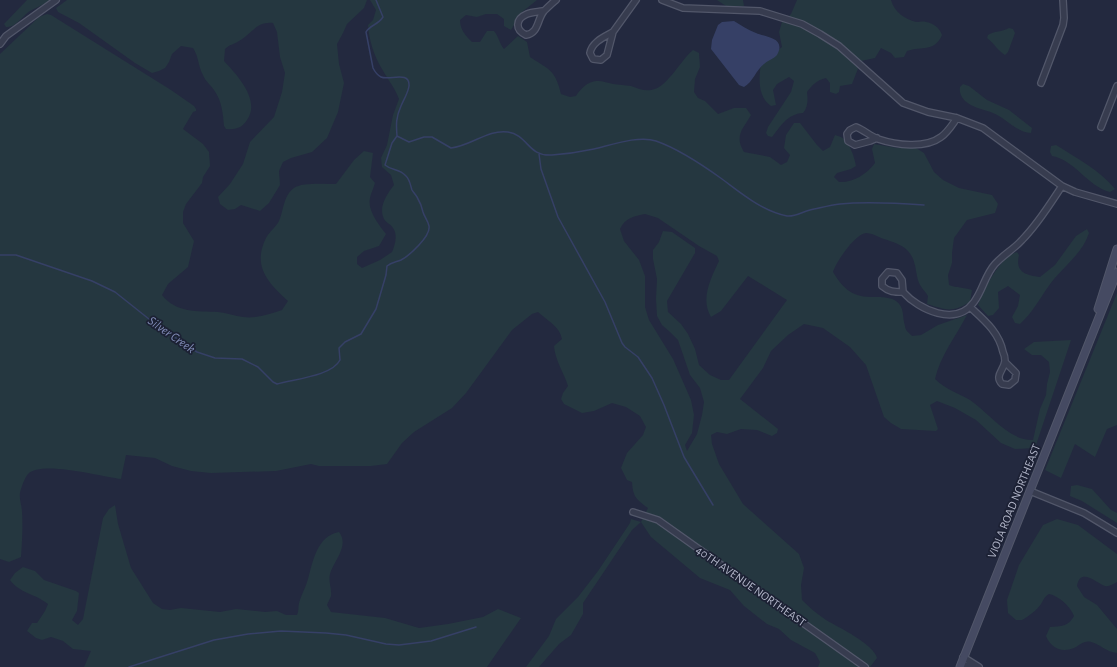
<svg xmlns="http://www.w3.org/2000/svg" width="1117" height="667" viewBox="0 0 1117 667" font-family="'Alegreya Sans',sans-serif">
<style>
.green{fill:#253740;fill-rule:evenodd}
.water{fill:#364066}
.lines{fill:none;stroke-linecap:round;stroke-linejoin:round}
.stream{stroke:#364066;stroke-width:1.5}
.minor-casing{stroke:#52576a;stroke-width:8}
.secondary-casing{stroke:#52576a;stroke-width:9}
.minor{stroke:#373c4f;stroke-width:5.5}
.secondary{stroke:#454a62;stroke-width:7}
.labels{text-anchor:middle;stroke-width:3.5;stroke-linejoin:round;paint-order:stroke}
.street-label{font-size:12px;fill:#b3b7ca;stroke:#1c2134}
.water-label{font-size:13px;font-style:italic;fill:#818cb7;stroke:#1c2134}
</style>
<rect width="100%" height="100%" fill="#23293f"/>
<path class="green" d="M27 0H51C45 4 37 7 30 11 22 16 16 28 6 27L4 24Z
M67 0H367L364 8 347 24 343 33 337 44 339 64 344 83 338 112 327 138 312 152 291 158 283 162 279 171 280 185 269 203 260 211 241 205 235 209 228 210 220 204 218 197 230 184 243 164 250 142 274 117 282 92 285 73 280 57 277 32 273 23C256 21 251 35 239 41 233 45 230 44 225 49L224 61C237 75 261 100 247 120 242 128 235 130 226 129L224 126C223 114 222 101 214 90 211 85 205 81 203 75 198 66 199 57 193 48L181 46 172 54 169 62 165 68 159 71 152 73 135 63 79 23 58 12 56 8Z
M370 0H537L522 12 511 30 504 26V19L497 14H486L477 17 466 15 460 20C460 30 466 36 472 42H480L487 31H494C499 37 499 43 504 49L518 36 527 42 530 57C549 70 555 69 561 94L570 97 576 96C580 89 589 80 598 81 603 81 608 83 613 84 619 85 625 85 631 86 639 89 646 92 655 89 668 85 682 59 693 50L699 53 700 67 695 79 694 92 698 98 705 101 718 114 734 108H746L751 115C743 129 734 136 744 152L770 157 781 165 787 162 790 155 784 148 786 135 794 123H800L817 145 823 151 830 147 835 135C837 136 839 136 841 137 849 141 855 158 856 166L851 169 837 173 834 177 839 182C853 183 867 174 875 163L872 149 874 144 897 148H916L924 153 934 172 943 180 959 188 992 195 998 204 995 213 967 220 954 238 952 253V263L948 275 949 285C957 288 963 287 972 290L970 302C951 313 947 310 927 304L928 296C926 292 921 288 919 283 915 273 917 261 908 251 901 244 893 242 884 239 878 237 872 233 866 233 855 234 836 262 833 272 845 292 855 298 878 297 884 297 892 298 896 301 905 307 902 317 905 326 905 330 909 333 912 336L921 335 938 325 967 315C956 336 940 356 935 379 945 389 958 393 970 400 989 413 1009 441 1033 440L1040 409 1046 395 1047 384 1050 372 1049 362 1041 355H1032L1024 349 1034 342 1071 340 1035 448 1015 449 1001 443 976 420 955 408 937 401 930 405 938 429 936 431 901 429 891 423 884 417 866 365 850 347 823 328 804 324 788 335 771 351 763 368 740 399 778 429 777 433 772 436 757 430 741 429 727 434 717 432 711 435 712 444 719 464 743 504 799 554 804 568 801 585 802 600C809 607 817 614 826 620 838 627 874 644 877 658L870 667H818L820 662 815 653 791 640 779 629 767 624 744 606 730 590 700 578 651 537 641 522 632 530 583 603V614L571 635 559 644 539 667H526L549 636 556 619 578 597 598 571 630 523 631 519 641 522 648 508C636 499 633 497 632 482L627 480 621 468 627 453 643 435 646 427 640 416 626 407 612 403 594 411 582 413 564 404 561 399 563 393 568 386C564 373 555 360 554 346L562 339C560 327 547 320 538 312L532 314 512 330 466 393 452 408 414 432 402 443 387 464 371 466H319L311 464 276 471 211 473 191 471 172 466 155 458 126 455 121 479C103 477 41 460 28 474 25 477 21 488 20 493 19 499 22 506 22 512 23 527 22 542 21 557L9 562 0 559V54L39 17 47 14 51 15 171 90 194 106 196 109V111L193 112 183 129 203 144 209 152 210 166 203 177 202 183 186 204 183 212V223L194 241 188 267 168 284 162 295C176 313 197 311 218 312 227 313 235 316 243 317 256 319 270 314 282 310L288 301C268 283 252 266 266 238 269 232 276 227 279 221 284 210 283 196 294 188 302 182 326 184 336 184L354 160 364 151 373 153 370 177 375 183C374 187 371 193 370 198 367 210 379 225 386 234L379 246 364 251 357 257V264L362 268 380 260 392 252C395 245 398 235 393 228 391 224 386 223 384 219 378 207 387 194 394 185L391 175 382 167 381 158 387 145 393 115 399 99C395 88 388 80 382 69 374 56 369 40 368 25L373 20 376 10ZM645 214 658 218 699 246 717 256 719 261C711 278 700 299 711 317L721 311 748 276 787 300 729 380H721L710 375 699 365 695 349 688 334 681 324 668 312 667 301 695 253V248L672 232 663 231 659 242 653 250V259L657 279 656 299 657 316 662 325 670 332 678 340 690 375 700 388 704 402 702 415 697 434 687 451 685 445 692 433 694 415 691 400 673 359 649 320 645 307V276L639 260 624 241 620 229C625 218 634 216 645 214Z
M717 0H743L744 6H726Z
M797 0H891C894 12 905 19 916 22 920 22 923 21 926 22 933 23 940 28 942 35 935 52 922 46 907 51L904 57 895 58 891 53 881 48 875 58 861 61 852 84 840 86 839 92 836 94 830 92V83L826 78C817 80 812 85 807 92 808 100 808 107 803 113 787 114 781 126 772 137L768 136 766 133 768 127 791 92 794 81 789 77 777 84 773 90 776 105 771 106C757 96 759 78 761 63L782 47 779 32 782 22 791 14Z
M1009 28 1013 29 1015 33 1008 52 1005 55C998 51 994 43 987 38L988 35C994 31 1002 32 1009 28Z
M963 84 969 86 987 100 1009 110 1032 128 1031 133C1017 133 1006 118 993 113 983 109 973 108 965 101 961 97 959 92 960 87Z
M1056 145C1075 157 1101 171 1115 189L1110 192C1087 186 1075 160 1052 156L1050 152 1051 146Z
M1087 229 1089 233C1082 255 1060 269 1048 287 1039 300 1032 313 1020 324L1015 323 1012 317 1018 306 1020 295 1008 286 998 292 999 308 993 315 988 316 978 305C984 289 1000 257 1017 252L1019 255C1015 272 1025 275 1040 277L1055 265 1076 236Z
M1117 293V425L1107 429 1095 457 1075 444 1061 478 1045 470Z
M1077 485 1092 489 1111 510 1117 513V523L1082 501 1070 496 1071 486Z
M115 505 118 524 131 568 153 603 162 609 170 610 181 608 220 612 236 609 265 612 277 611 286 615H297C299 611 298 607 299 603 301 595 306 587 308 579 313 561 317 536 339 532 350 546 333 562 330 574 328 581 332 589 331 596 330 599 328 602 327 605L331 612 385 618 419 628 448 624 483 617 498 609 521 618 487 667H84L91 651 73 649 63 641 51 637 42 640 36 638 27 631 32 623H37L45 611 48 604C36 594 19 593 10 580L15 573 23 567 35 571 44 580 76 591 79 593 77 611 72 620 78 625 83 619 103 518 109 509Z
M1057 519 1078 525 1117 554V582C1113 584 1109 587 1105 586 1098 584 1080 566 1077 586L1084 597 1097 605 1117 629V653C1106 652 1100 644 1091 642 1084 640 1079 646 1074 648 1061 653 1051 648 1046 636L1050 627C1061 626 1068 627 1074 616 1070 606 1059 596 1049 594 1044 597 1044 599 1041 604 1037 610 1029 616 1022 620H1016L1008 613 1007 600 1019 565 1043 525Z"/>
<path class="water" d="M734 21C741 25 748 30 756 33 764 37 787 37 777 55 774 59 768 60 764 64 756 70 753 82 744 87L739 85 711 49 712 40 718 25 722 22Z"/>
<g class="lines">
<path class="stream" d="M397 136 409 142 424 137H432L451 148C471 146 488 129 508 132 528 135 528 157 552 155 566 154 580 152 594 149 611 145 639 135 656 141 676 148 704 166 722 179 741 193 762 211 787 216 795 217 802 212 810 210 820 208 830 205 840 204 867 201 897 203 924 205
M539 154 541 169 558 217 605 302 622 343 625 347 638 357 652 378 664 405 684 457 713 505
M0 255H16L92 281 115 292 159 327 197 352 215 358 242 359 258 367 273 382 277 384C294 379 332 376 340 360L339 348 345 342 361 334 376 309 386 275 387 266C392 262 396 262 401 260 409 256 431 236 429 226 428 221 424 216 423 212 422 207 420 202 417 197 416 195 413 192 412 190 410 184 410 180 406 176 399 168 392 171 385 165L392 143 397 136C396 124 396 117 401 106 404 99 408 93 409 86 410 70 389 81 381 77 377 75 375 72 373 68L366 32C370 25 378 25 383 17L376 0
M129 667 214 640 248 634 281 631 326 633 346 635 386 644 399 645 431 641 476 627"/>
<g class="minor-casing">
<path id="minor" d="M662 0 683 8 760 11 802 24 820 34 839 46 903 103 928 112 957 118 983 128 1062 186 1075 192 1117 204
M543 11C538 12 532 12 527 14 515 19 515 30 526 35 539 33 537 19 544 11 548 7 552 3 556 0
M613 32C604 37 592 42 590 53L593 59 601 60 607 55 613 32 636 0
M0 44 6 36 56 0
M1041 83 1063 25 1064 18 1063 0
M1101 127 1117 86
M877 138 870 141 855 145 848 141 847 134 850 130 856 127C864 130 870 136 878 139 896 145 925 149 941 137 948 132 952 125 957 118
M903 292C894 292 889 292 882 286V279L888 272 897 273 902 280 903 292C919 310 956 327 974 302 983 290 985 275 995 264 1003 255 1014 249 1022 240 1038 224 1050 204 1062 186
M970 307C984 320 999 332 1003 352 1004 354 1005 359 1005 361 1004 370 994 376 1002 384L1009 385 1015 380 1016 373 1005 362
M1030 491 1084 513 1117 533
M633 512 658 520 865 667
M963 657 979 667
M961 664 971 667"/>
</g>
<g class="secondary-casing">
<path id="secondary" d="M1098 309 1117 249
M960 667 1117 272"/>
</g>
<use href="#minor" class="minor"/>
<use href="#secondary" class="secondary"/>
</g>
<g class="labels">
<g class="street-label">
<text transform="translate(1014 501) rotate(-68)" y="4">VIOLA ROAD NORTHEAST</text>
<text transform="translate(751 586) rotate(35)" y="4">40TH AVENUE NORTHEAST</text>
</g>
<g class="water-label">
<text transform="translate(172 334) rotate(35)" y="5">Silver Creek</text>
</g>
</g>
</svg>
